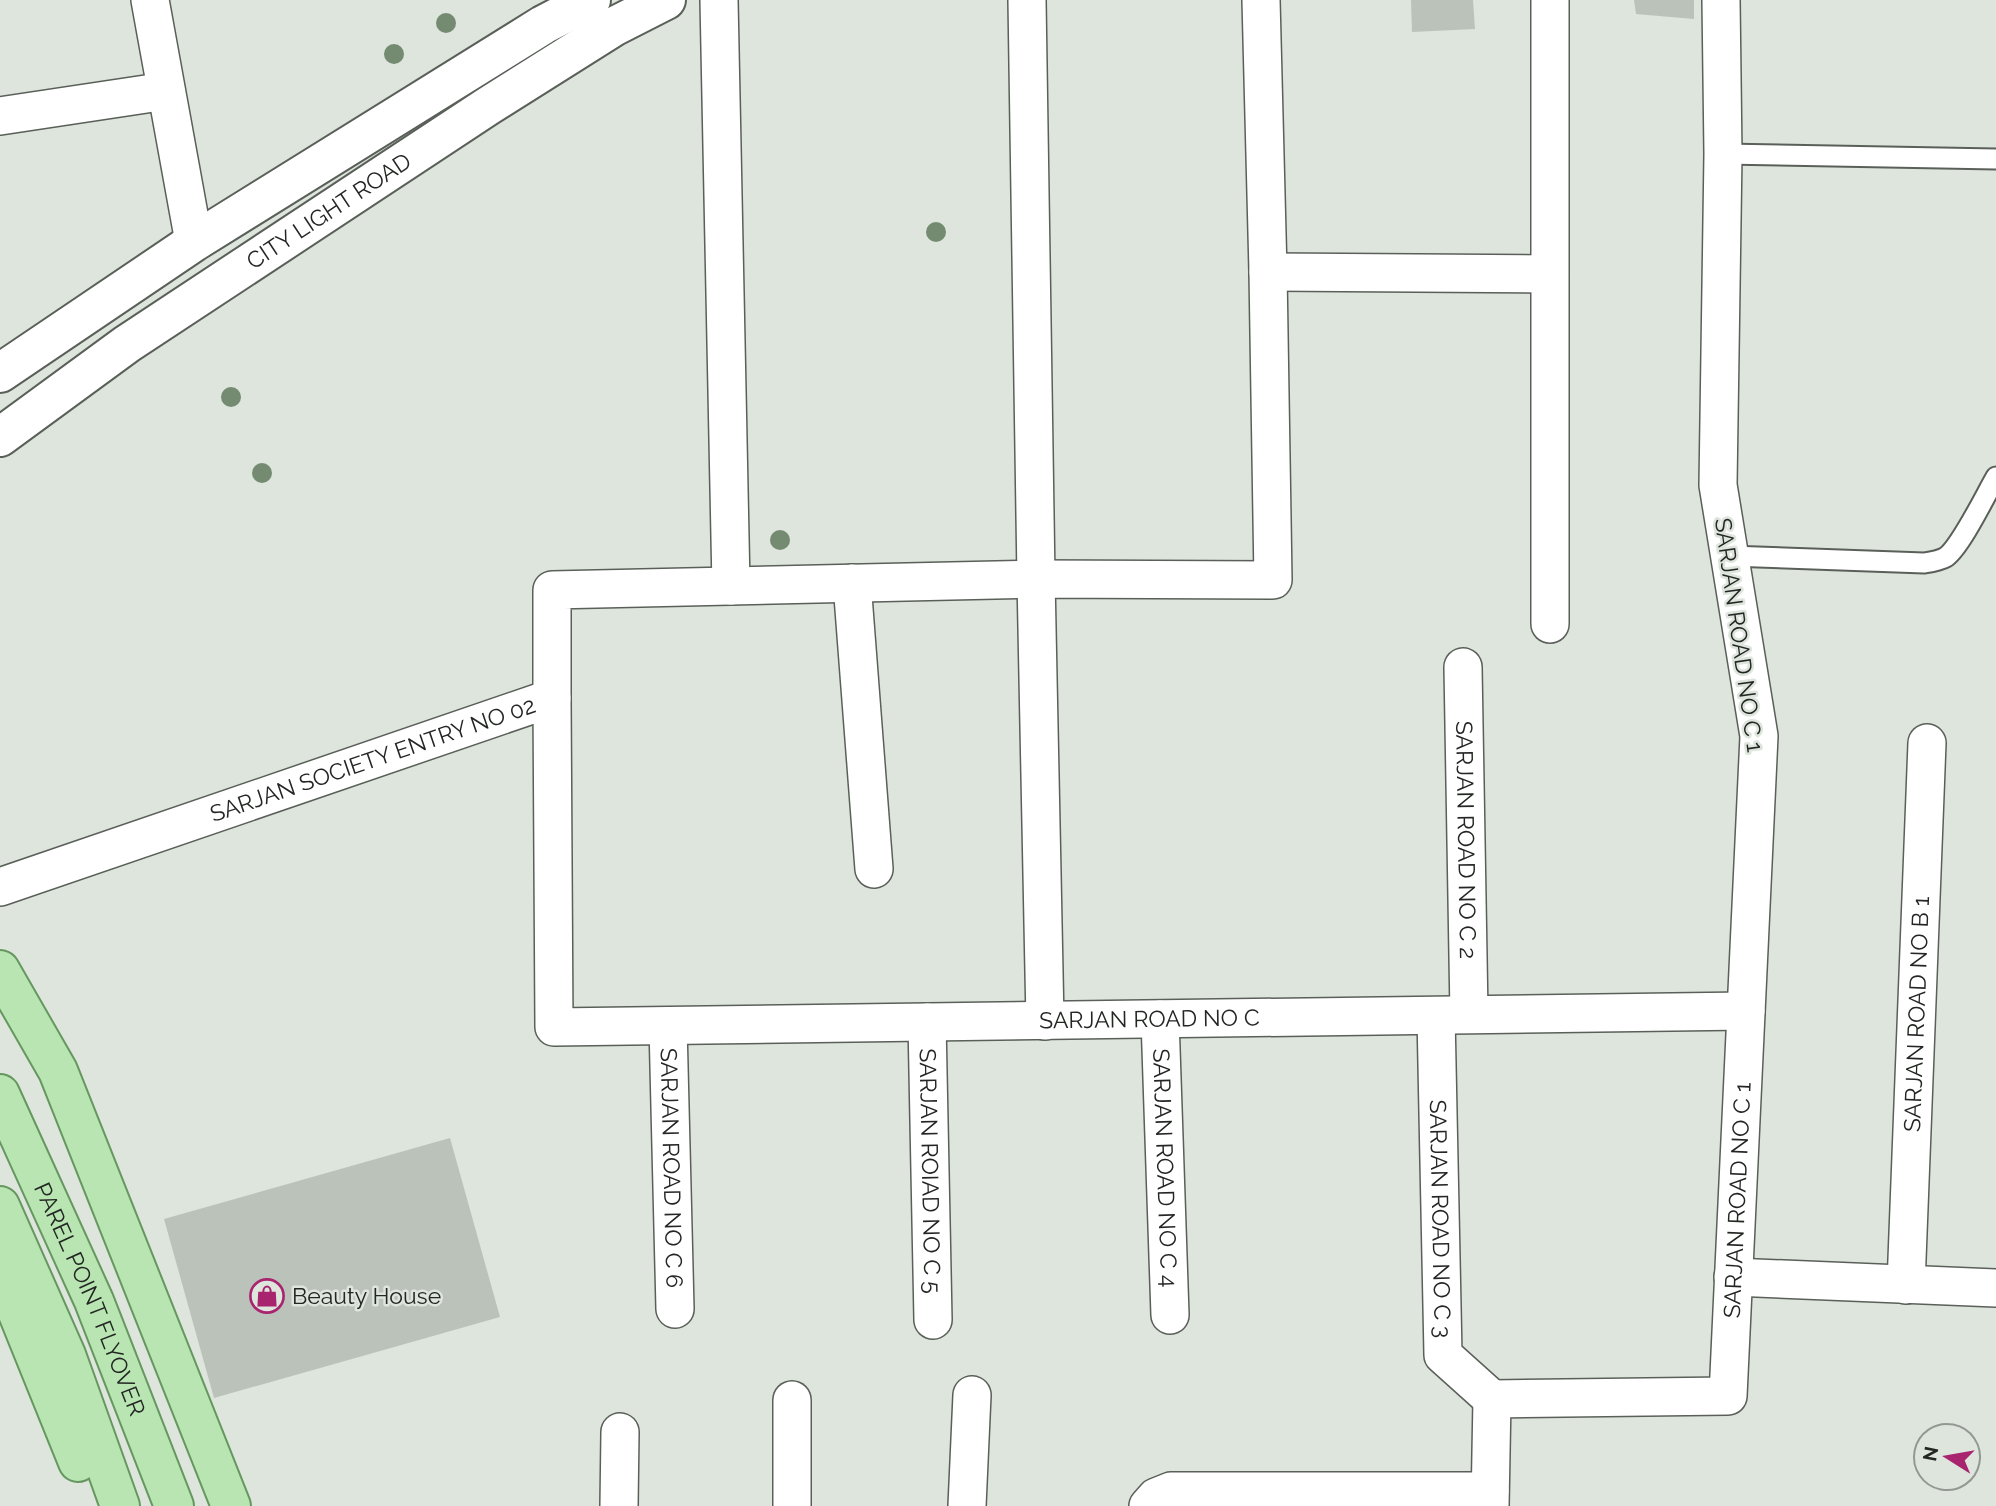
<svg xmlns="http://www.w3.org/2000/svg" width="1996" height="1506" viewBox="0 0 1996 1506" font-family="Raleway,sans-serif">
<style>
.building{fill:#bbc2ba}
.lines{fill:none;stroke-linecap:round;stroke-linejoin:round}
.service-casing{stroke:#5a6059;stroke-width:23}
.minor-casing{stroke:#5a6059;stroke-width:40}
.secondary-casing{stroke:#5a6059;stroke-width:42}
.primary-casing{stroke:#65975f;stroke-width:42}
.service{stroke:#fff;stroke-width:19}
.minor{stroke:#fff;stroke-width:37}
.secondary{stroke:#fff;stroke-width:38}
.primary{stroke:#b8e5b2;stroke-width:38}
.tree{fill:#748b71}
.labels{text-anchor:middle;stroke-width:5;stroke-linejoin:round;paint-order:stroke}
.street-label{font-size:23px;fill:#232623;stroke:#dde5dc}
.poi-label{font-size:23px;fill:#232623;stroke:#dde5dc;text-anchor:start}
</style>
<rect width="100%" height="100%" fill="#dde5dc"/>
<path class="building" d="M1411 0H1473L1475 29 1412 32Z
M1634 0H1694V19L1636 14Z
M450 1138 500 1317 214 1398 164 1219Z"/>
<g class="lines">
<g class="service-casing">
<path id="service" d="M1723 154 1996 159
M1729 556 1924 563C1931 562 1939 561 1946 557 1961 546 1985 496 1996 477"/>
</g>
<g class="minor-casing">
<g id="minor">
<path d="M150 0 194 242"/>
<path d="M719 0 731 586"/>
<path d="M1027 0 1036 579 1045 1021"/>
<path d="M1550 0V624"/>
<path d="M0 116 166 91"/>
<path d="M1268 272 1549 274"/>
<path d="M852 583 874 869"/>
<path id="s1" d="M1463 667 1469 1014"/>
<path d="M552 698V590L1036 579 1273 580 1268 272 1261 0"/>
<path id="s2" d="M0 887 552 698 554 1027 1746 1011"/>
<path id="s3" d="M1436 1016 1443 1355 1492 1399"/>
<path id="s4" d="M1160 1019 1170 1315"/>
<path id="s5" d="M927 1022 933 1320"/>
<path id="s6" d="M668 1026 675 1309"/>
<path d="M1733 1277 1996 1288"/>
<path id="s7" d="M1906 1285 1927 743"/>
<path d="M619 1506 620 1432"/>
<path d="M792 1506V1400"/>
<path d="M967 1506 972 1395"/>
<path d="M1148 1506 1156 1497 1171 1491H1490"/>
<path id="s8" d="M1490 1506 1492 1399 1728 1396 1759 736 1718 485 1723 154 1721 0"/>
</g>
</g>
<g class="secondary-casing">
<g id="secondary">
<path d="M0 373 194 242 543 25 591 0"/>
<path id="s9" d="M0 437 127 344 488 106 615 26 666 0"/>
</g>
</g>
<g class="primary-casing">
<g id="primary">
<path d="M0 970 58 1071 231 1506"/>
<path id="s10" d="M0 1094 94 1301 174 1506"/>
<path d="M0 1206 66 1355 120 1506"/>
<path d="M0 1269 78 1462"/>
</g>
</g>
<use href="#service" class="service"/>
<use href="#minor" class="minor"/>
<use href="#secondary" class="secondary"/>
<use href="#primary" class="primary"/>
</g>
<g class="tree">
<circle cx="446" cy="23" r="10"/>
<circle cx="394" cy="54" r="10"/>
<circle cx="936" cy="232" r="10"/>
<circle cx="231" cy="397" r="10"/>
<circle cx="262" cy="473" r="10"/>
<circle cx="780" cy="540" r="10"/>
</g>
<defs>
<g id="shop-ring" transform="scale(1.75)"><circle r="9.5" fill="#dde5dc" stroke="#a9246f" stroke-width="1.5"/><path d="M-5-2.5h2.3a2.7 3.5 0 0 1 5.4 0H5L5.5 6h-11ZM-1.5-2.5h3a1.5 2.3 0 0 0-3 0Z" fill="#a9246f"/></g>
</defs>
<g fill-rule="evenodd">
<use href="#shop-ring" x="267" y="1296"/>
</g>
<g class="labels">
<g class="street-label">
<text dy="8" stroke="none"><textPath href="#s9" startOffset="399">CITY LIGHT ROAD</textPath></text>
<text transform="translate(1739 635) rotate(82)" y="8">SARJAN ROAD NO C 1</text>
<text dy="8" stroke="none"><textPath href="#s2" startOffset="394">SARJAN SOCIETY ENTRY NO 02</textPath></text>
<text dy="8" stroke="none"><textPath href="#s1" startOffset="173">SARJAN ROAD NO C 2</textPath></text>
<text dy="8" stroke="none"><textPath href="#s7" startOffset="271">SARJAN ROAD NO B 1</textPath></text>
<text dy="8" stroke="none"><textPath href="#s2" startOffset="1508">SARJAN ROAD NO C</textPath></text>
<text dy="8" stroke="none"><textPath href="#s6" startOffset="142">SARJAN ROAD NO C 6</textPath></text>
<text dy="8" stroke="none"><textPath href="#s4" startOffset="149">SARJAN ROAD NO C 4</textPath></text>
<text dy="8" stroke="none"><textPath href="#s5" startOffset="149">SARJAN ROIAD NO C 5</textPath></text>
<text dy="8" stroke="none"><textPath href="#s8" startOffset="539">SARJAN ROAD NO C 1</textPath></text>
<text dy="8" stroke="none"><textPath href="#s3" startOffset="203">SARJAN ROAD NO C 3</textPath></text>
<text dy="8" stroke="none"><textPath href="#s10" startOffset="224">PAREL POINT FLYOVER</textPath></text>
</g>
<g class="poi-label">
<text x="292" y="1304">Beauty House</text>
</g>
</g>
<g transform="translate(1947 1457) rotate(281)"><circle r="33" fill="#dde5dc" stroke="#939992" stroke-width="2"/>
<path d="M0-5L12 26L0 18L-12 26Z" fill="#a9246f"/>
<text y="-10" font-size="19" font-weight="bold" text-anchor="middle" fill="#232623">N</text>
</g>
</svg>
